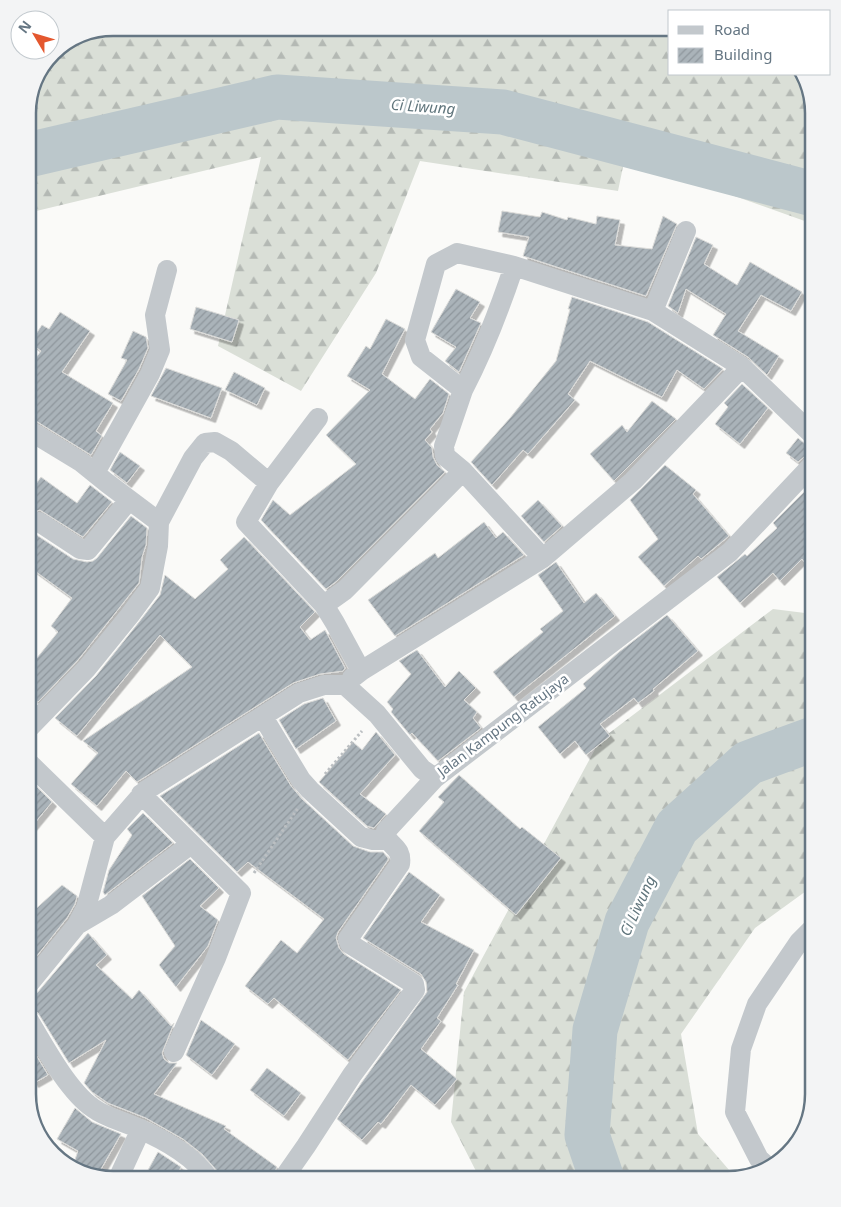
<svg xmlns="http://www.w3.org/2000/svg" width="841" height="1207" viewBox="0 0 841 1207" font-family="'Noto Sans',sans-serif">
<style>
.forest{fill:url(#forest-firs)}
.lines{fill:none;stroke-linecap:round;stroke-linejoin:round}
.river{stroke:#bbc7cb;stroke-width:45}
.building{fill:url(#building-hatch);stroke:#dcdcda;filter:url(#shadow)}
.path{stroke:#bbbfc2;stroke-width:3;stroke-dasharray:2.5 2.5;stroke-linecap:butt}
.minor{stroke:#c3c8cc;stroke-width:20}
.labels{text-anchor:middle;stroke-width:5;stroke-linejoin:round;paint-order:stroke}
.street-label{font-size:14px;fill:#657683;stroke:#fff}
.water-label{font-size:15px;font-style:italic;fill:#60757c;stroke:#fff}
.rim{fill:none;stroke:#657683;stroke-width:2.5}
</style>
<defs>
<pattern id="forest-firs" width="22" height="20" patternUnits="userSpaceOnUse" patternTransform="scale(1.25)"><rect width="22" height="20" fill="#dadfd7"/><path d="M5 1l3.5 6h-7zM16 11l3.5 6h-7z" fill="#b4b9b4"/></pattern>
<pattern id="building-hatch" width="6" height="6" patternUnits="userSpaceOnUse" patternTransform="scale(1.25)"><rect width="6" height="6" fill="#aab3b9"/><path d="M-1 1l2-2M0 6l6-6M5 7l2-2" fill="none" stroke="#8e969c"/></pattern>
<filter id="shadow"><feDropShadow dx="4.5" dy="4.5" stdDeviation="0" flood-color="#0004"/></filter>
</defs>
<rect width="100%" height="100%" fill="#fafaf8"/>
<path class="forest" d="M113 28H670V74H803L813 113V224L625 157 618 191 420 161 376 273 301 391 218 346 261 157 28 213V107L36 75 56 49Z
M773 609 813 614V886L755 928 681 1034 698 1134 736 1178 728 1179H480L451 1122 464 992 600 740Z"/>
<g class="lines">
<path class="river" d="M28 155 277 97 503 112 813 194
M602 1179 587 1135 595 1030 627 922 677 827 748 763 813 739"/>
</g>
<path class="building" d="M502 211 540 217 542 212 567 220 568 217 596 224 597 216 620 220 615 245 652 249 663 216 677 224 646 296 523 256 529 237 498 232Z
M696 237 713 245 704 264 737 285 750 262 802 292 791 311 761 295 738 331 779 356 767 375 748 357 713 335 726 314 686 289 678 313 668 306Z
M456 289 480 302 470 318 481 323 459 372 445 361 456 347 431 332Z
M572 297 648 322 723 369 704 389 677 370 662 397 590 361 568 394 575 400 528 454 523 450 492 485 471 462 510 418 556 361 570 309H568Z
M196 307 239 320 232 342 190 329Z
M60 312 90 331 62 372 113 403 96 431 102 436 91 455 36 421 28 419V368L41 351 30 343 42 325 49 329Z
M386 319 405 329 382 374 415 399 430 379 449 394 443 413 430 429 432 432 425 440 432 448 433 457 437 465 445 472 337 581 326 589 261 520 273 500 290 515 356 464 326 435 370 390 347 376 366 346 370 349Z
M133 331 146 337 148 348 139 369 121 401 108 394 127 360 121 358Z
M166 368 222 388 211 418 151 396Z
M234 372 265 388 257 405 225 390Z
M742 384 768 408 740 444 715 424 728 407 724 403Z
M652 401 676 419 614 481 590 454 622 425 627 432Z
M798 438 805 444 814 447V452L805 456 798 462 786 453Z
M120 452 140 466 127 483 110 470Z
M665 465 696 490 693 494 729 536 701 559 698 556 664 586 638 557 658 539 630 500Z
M41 477 77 503 90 485 112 502 83 537 40 510 33 512 28 520V495Z
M814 482V573L802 559 780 581 773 573 740 603 717 577 745 554 747 556 777 528 773 523Z
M538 500 562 526 544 542 521 516Z
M131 516 147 528 146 545 142 557 139 583 78 660 38 702 28 694V669L58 632 51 626 72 598 28 566V524L32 532 73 559 87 562 93 561 97 558Z
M484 522 496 538 503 532 524 555 395 636 368 600 435 553 438 558Z
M244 537 315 612 300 627 310 640 325 630 345 668 343 671 320 674 293 683 137 782 126 771 97 806 71 784 98 753 83 741 192 667 160 635 77 736 55 718 96 676 139 622 160 595 165 575 195 599 228 569 220 560Z
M556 562 584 603 596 593 615 616 514 697 493 672 543 632 540 629 563 611 538 575Z
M667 615 698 651 653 689 654 691 638 703 634 698 600 724 610 736 586 755 575 741 560 754 538 727 586 688 583 684 619 652Z
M417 650 445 687 459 671 476 688 464 700 477 712 473 718 481 728 438 761 412 733 410 735 391 712 393 709 387 702 411 674 399 661Z
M323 698 336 721 296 749 279 720 304 704Z
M376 732 395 755 360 794 386 814 374 828 367 826 319 782 353 742 362 750Z
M259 733 291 786 302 799 353 846 370 852H383L388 858V860L338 932 336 938 339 948 344 954 401 990 348 1060 274 998 268 1004 245 986 281 940 297 953 324 919 248 862 237 872 160 796Z
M459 775 520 829 522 827 561 858 516 915 419 831 444 802 438 797Z
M28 778 52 802 28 831Z
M143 813 173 843 105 895 103 892 109 870 132 835 127 829Z
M190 859 219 888 200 906 218 920 208 946 176 987 159 965 175 946 142 896Z
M409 872 440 895 421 922 474 950 456 984 458 985 437 1018 441 1021 421 1049 457 1079 435 1105 411 1085 381 1124 378 1122 362 1140 337 1119 362 1082 427 992 426 982 421 974 363 938Z
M62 885 77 896 75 904 67 918 28 967V916Z
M88 933 107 955 96 965 132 999 139 990 171 1026 174 1023 162 1053 164 1059 169 1063H177L154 1094 226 1126 224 1129 277 1167 271 1179H228L219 1173 202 1154 183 1139 146 1118 108 1103 92 1092 84 1083 106 1040 69 1063 38 1013 33 1008 28 1007V997L33 996 37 993Z
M201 1020 235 1044 212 1075 186 1055Z
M28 1042 48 1075 34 1083 28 1072Z
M267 1068 301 1093 284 1116 250 1090Z
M75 1108 92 1122 121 1134 97 1176 72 1168 78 1151 57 1139Z
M158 1152 181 1167 175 1179H143Z"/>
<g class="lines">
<path class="path" d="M325 774 362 731
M254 873 298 808"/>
<path class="minor" d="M653 311 686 231
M742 367 653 311 514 266 457 253 436 264 415 340 421 357 463 390 444 446 445 456 463 471 543 558 633 481 742 367 813 435
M463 390C484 350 500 308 514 266
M318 418 269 483 246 522 324 605 335 623 361 671
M28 432 30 431 81 462 107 483 159 522
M95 473 150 374 160 350 155 315 167 270
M39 522 80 549 88 550 129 500
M324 605 345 590 463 471
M352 678 361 671 543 558
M263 717 301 780 310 790 361 837 373 840H388
M28 729 87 668 130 615 150 588 158 546 159 522 193 458 205 443 215 442 231 451 269 483
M28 762 105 837
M141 794 241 893 216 958 174 1052
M77 925 111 905 191 844
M28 985 77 925 86 908 105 837 145 791 299 693 324 685H345L377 714 422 769 435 778 730 552 813 464
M28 1019C44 1046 68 1091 93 1108 105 1117 121 1121 135 1127 161 1138 194 1156 209 1179
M769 1168 759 1159 735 1112 741 1049 757 1004 799 942 813 928
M118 1179 141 1129
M283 1179 306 1146 352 1075 415 990 414 984 350 944 348 939 400 864C403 845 385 846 386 831L435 778"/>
</g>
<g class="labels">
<g class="street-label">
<text transform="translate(503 725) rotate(-37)" y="5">Jalan Kampung Ratujaya</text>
</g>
<g class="water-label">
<text transform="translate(423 107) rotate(4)" y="5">Ci Liwung</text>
<text transform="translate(638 906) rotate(-65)" y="5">Ci Liwung</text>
</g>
</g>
<path d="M0 0H841V1207H0ZM113 36H728A77 77 0 0 1 805 113V1094A77 77 0 0 1 728 1171H113A77 77 0 0 1 36 1094V113A77 77 0 0 1 113 36Z" fill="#f3f4f5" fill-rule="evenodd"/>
<path class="rim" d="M113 36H728A77 77 0 0 1 805 113V1094A77 77 0 0 1 728 1171H113A77 77 0 0 1 36 1094V113A77 77 0 0 1 113 36Z"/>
<rect x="668" y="10" width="162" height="65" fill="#ffffff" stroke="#c1c8cd"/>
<rect x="678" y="26" width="25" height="8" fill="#c3c8cc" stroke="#c1c8cd"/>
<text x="714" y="35" font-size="15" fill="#657683">Road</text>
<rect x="678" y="48" width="25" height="15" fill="url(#building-hatch)" stroke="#c1c8cd"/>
<text x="714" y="60" font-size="15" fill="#657683">Building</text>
<g transform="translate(35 35) rotate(308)"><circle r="24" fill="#ffffff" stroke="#c1c8cd"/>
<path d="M0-4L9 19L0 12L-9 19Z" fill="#e4572e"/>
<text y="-8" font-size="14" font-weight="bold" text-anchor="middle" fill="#657683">N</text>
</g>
</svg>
